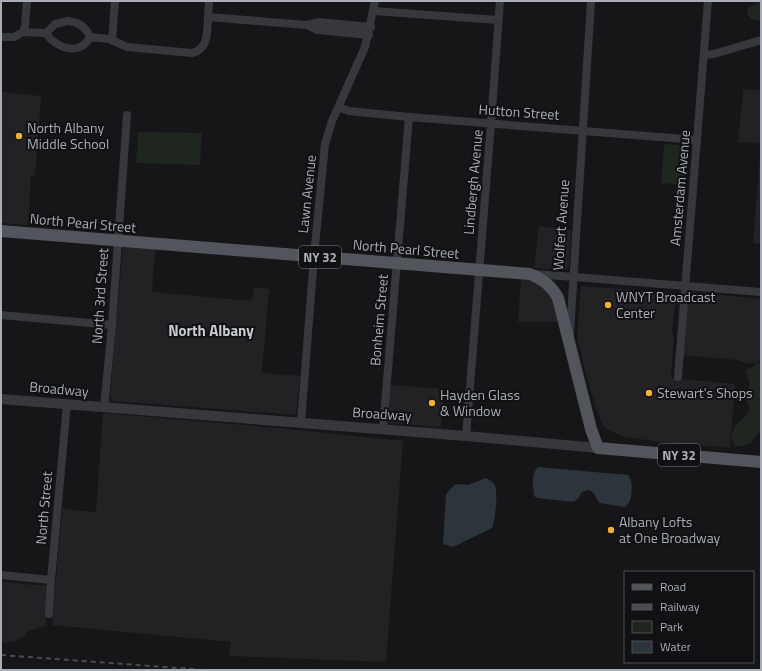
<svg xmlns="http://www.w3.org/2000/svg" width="762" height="671" viewBox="0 0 762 671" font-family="'Titillium Web',sans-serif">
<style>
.built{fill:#222225}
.green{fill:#1e261f}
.water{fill:#2c353c}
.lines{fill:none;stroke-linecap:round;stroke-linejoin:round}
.minor{stroke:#37383d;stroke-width:8}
.tertiary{stroke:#37383d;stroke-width:10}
.primary{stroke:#53555c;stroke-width:12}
.rail{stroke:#4a4c52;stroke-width:2;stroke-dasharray:5 4;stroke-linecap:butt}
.poi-dot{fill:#f2b134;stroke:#111113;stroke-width:1.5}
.labels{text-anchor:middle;stroke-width:4;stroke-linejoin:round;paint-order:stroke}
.shield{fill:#111113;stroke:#7b7e86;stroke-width:1}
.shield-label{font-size:13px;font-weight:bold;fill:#a8adb8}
.street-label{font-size:14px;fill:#a8adb8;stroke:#111113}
.poi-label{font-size:14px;fill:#a8adb8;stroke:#111113;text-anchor:start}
.neighbourhood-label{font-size:15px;font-weight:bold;fill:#c9ccd4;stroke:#111113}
</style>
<rect width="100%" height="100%" fill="#161618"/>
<path class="built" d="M743 89 761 90V244L753 243 761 144 738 142Z
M1 92 41 96 35 176H31L28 225 1 223Z
M539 226 571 230 569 267 567 270 534 268Z
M123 246 155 249 152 292 252 301 254 287 269 289 262 373 300 376 296 415 112 401 110 397Z
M521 279 534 281 543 285 553 301 558 322H518Z
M581 286 676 293 672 333 674 336 671 378 735 384 730 448 659 442 621 436 603 426 596 408 584 368 577 336Z
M691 292 761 299V355L758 363H746L737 360 683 355 688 294Z
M390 385 444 389 441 427 388 423Z
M103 413 278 428 403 441 386 662 229 656 231 642 52 625 62 509 96 512Z
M1 582 47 586 46 626 28 631 23 637 14 642 1 643Z"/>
<path class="green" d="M761 2V21L751 19 747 14 748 8Z
M138 132 202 133 200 165 136 163Z
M664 144 689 146 685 185 661 183Z
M761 361V430L751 443 741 446H735C724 428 744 422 749 410V406L744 397 750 384 746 372C749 365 756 367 761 361Z"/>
<path class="water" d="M538 467 628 475C634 481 633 504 624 507L600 503 598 501 593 492 588 490 582 492 578 499 573 502 537 498 534 496C533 487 531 473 538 467Z
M486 478C489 480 492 481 494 484 499 490 495 521 492 528L453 547 443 544 446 494 454 485 457 484 468 485Z"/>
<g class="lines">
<path class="minor" d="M374 11 498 20
M208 17 209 1
M68 21C78 22 86 27 90 37 80 57 55 48 46 33L55 24Z
M307 25 317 30 369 35
M23 32 25 26 27 1
M1 37H14L23 32 46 33
M90 37 109 39 127 47 192 53C209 49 207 31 208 17L307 25 318 22 371 27
M112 40 115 1
M704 55 714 54 761 40
M338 107 349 111 409 117 697 140
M536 274 761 292
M1 315 112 325
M570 333 591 1
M678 377 708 1
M104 408 112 325 127 115
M301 423 314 256 325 144 332 121 365 47 375 1
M383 429 409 117
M466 436 491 123 500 1
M1 575 51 580
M49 614 51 580 67 404"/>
<path class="tertiary" d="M1 399 466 436 598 448"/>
<path class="primary" d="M1 231 530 274C543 279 552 286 558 298L591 429 598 448 761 462"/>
<path class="rail" d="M1 655 205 670"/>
</g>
<g class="poi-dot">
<circle cx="19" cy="136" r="4"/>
<circle cx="608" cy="305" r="4"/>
<circle cx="649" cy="393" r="4"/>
<circle cx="432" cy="403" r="4"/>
<circle cx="611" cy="530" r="4"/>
</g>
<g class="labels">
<g class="shield">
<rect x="299" y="246" width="42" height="22" rx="3"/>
<rect x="658" y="444" width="42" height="22" rx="3"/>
</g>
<g class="shield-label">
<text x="320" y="262">NY 32</text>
<text x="679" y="460">NY 32</text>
</g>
<g class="street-label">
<text transform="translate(519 112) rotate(4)" y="5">Hutton Street</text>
<text transform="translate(473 182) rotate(-85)" y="5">Lindbergh Avenue</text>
<text transform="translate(680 188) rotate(-85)" y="5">Amsterdam Avenue</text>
<text transform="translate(307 194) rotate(-84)" y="5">Lawn Avenue</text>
<text transform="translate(83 223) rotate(5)" y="5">North Pearl Street</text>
<text transform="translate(561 225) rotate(-86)" y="5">Wolfert Avenue</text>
<text transform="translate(406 249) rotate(5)" y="5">North Pearl Street</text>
<text transform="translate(100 296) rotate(-86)" y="5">North 3rd Street</text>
<text transform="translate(379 320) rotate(-85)" y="5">Bonheim Street</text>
<text transform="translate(59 389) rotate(5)" y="5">Broadway</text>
<text transform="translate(382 414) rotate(4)" y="5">Broadway</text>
<text transform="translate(44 508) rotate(-85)" y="5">North Street</text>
</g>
<g class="poi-label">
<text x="27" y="133">North Albany<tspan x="27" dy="16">Middle School</tspan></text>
<text x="616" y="302">WNYT Broadcast<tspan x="616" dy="16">Center</tspan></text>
<text x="657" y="398">Stewart's Shops</text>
<text x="440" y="400">Hayden Glass<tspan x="440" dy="16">&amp; Window</tspan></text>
<text x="619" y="527">Albany Lofts<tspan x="619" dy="16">at One Broadway</tspan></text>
</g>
<g class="neighbourhood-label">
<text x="211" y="336">North Albany</text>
</g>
</g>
<rect width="762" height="671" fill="none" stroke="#a8adb8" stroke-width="4"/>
<rect x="624" y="571" width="130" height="92" fill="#111113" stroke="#4d4f55"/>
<rect x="632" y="584" width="20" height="6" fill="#53555c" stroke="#4d4f55"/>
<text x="660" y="591" font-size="12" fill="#a8adb8">Road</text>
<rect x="632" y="604" width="20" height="6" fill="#4a4c52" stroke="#4d4f55"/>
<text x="660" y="611" font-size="12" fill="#a8adb8">Railway</text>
<rect x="632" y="621" width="20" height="12" fill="#1e261f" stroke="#4d4f55"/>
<text x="660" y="631" font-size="12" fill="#a8adb8">Park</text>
<rect x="632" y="641" width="20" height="12" fill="#2c353c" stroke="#4d4f55"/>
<text x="660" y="651" font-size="12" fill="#a8adb8">Water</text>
</svg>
